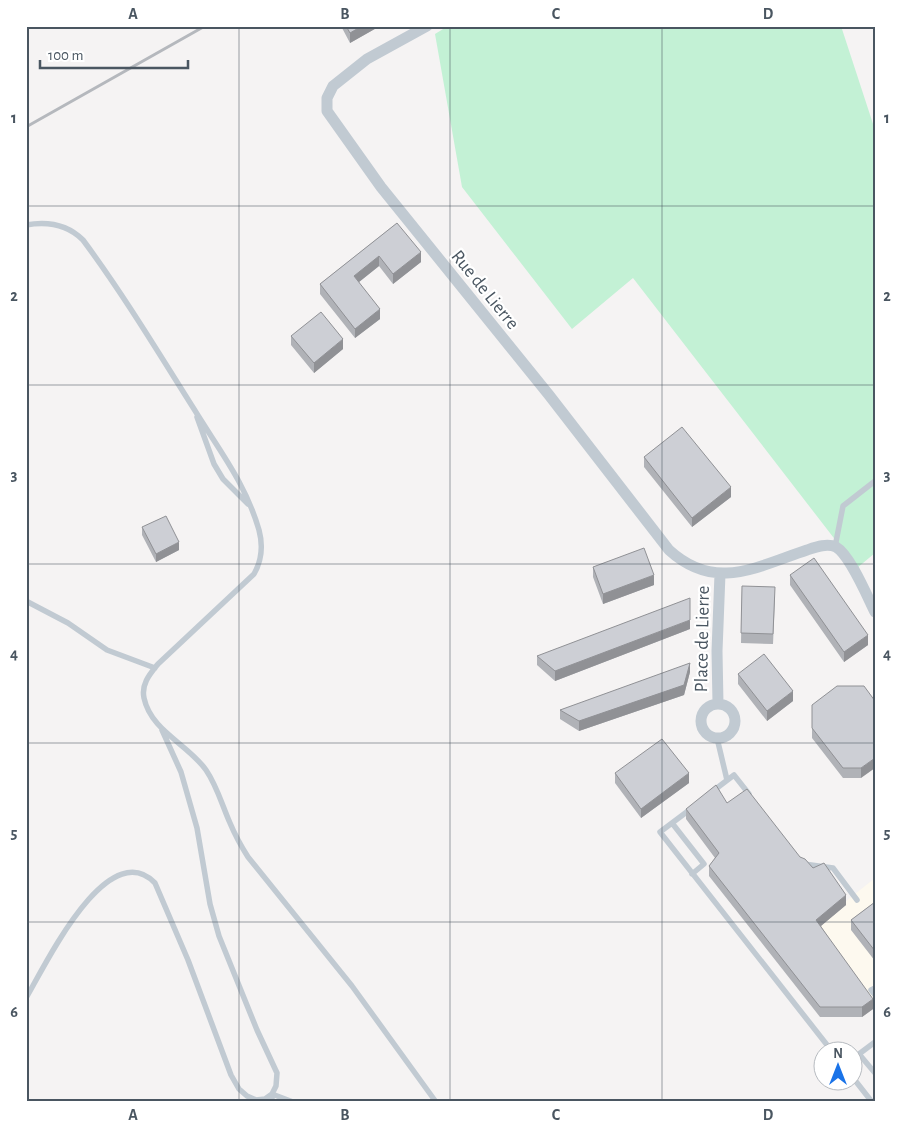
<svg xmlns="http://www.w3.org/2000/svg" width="901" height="1128" viewBox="0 0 901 1128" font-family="'Alegreya Sans',sans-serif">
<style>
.commercial{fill:#fdf9ef}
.green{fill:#c3f1d5}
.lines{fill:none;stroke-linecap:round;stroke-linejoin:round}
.lane{stroke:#c1cad2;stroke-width:5.5}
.street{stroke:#c1cad2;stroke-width:11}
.rail{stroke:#b5b8bd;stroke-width:3}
.wall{fill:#b0b2b7}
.shaded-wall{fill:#909195}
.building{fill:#cdcfd5;stroke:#909195}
.grid{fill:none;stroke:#4a5661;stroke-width:1;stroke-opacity:0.55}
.labels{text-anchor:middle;stroke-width:4.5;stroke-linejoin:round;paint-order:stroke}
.street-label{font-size:19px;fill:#4a5661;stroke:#fff}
.neatline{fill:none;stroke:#4a5661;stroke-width:2}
.grid-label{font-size:16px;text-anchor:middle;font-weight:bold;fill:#4a5661}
</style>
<rect width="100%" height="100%" fill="#f5f3f3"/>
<path class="commercial" d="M875 878V1005L811 929Z"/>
<path class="green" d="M448 26H841L875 130V553L857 568 633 278 572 329 462 187 435 34Z"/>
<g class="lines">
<path class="lane" d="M26 225C48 221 67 224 83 240 123 294 158 352 194 409 219 450 245 482 259 530 263 545 262 560 254 574L158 664C150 674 141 684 144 698 151 731 188 744 206 770 217 786 222 805 230 823 235 835 241 846 248 857L352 986 436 1102
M197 417 214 464 223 479 248 504
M835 547 843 506 875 481
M26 601 68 623 107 650 155 668
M717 738 727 780
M713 791 734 775 749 794
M692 808 660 832 831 1050
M672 823 704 864 692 874
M804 864 833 868 857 900
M875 988 871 990 875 995
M26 998C44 968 107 834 155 883L188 960 231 1075 239 1089 247 1096 256 1100 265 1099 272 1094 276 1086 277 1073 257 1030 219 936 210 904 197 828 181 772 162 730
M875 1042 859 1054 875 1073
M854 1079 872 1102
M272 1102V1094L293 1102"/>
<path class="street" d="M427 26 367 59 333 86 327 98V111L381 187 549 395 669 550C715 592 756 567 807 550 816 547 827 543 836 547 850 555 867 596 875 612
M718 704 717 651 720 574
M701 721a17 17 0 1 1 34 0a17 17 0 1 1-34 0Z"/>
<path class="rail" d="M26 127 205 26"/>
</g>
<path class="wall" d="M341 26H380L350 43Z
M397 223 421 262 393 284 379 266 359 282 380 319 355 338 320 294V284Z
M291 336 343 349 314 373 291 345Z
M644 457 731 497 692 527 644 467Z
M142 527 179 550 156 562 142 535Z
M593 567 654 585 603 604 593 577Z
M790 575 868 645 844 662 790 585Z
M742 586 775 597 773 644 741 643Z
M690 629 555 681 537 665V656Z
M690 672 684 695 579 731 560 719V710Z
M738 674 793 701 767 721 738 684Z
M864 686 861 778H843L812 738V705Z
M615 773 689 783 641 818 615 783Z
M727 803 800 857 846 905 821 926 873 1009 862 1017H820L709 876V866L715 858 686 819V809Z
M875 902V961L851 930V920Z"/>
<path class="shaded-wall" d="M362 26H380L350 43V33Z
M421 252V262L393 284V274Z
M379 256V266L354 286V276Z
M380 309V319L355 338V329Z
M343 339V349L314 373V363Z
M731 487V497L692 527V518Z
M179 542V550L156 562V554Z
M654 575V585L603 604V594Z
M690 620V629L555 681V671Z
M868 635V645L844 662V652Z
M690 663V672L684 695 579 731V721Z
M793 691V701L767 721V711Z
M875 758V768L861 778V768Z
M689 773V783L641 818V809Z
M846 895V905L816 930V920Z
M873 999V1009L862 1017V1007Z"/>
<path class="building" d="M346 26H362L350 33Z
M397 223 421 252 393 274 379 256 354 276 380 309 355 329 320 284Z
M321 312 343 339 314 363 291 336Z
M682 427 731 487 692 518 644 457Z
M166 516 179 542 156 554 142 527Z
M644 548 654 575 603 594 593 567Z
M814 558 868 635 844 652 790 575Z
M742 586 775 587 773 634 741 633Z
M690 598V620L555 671 537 656Z
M764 654 793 691 767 711 738 674Z
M690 663 684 685 579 721 560 710Z
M837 686H864L875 701V758L861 768H843L812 728V705Z
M662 739 689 773 641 809 615 773Z
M716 785 727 803 747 789 800 857 805 859 813 868 824 863 846 895 816 920 873 999 862 1007H820L709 866 719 853 686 809Z
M875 902V951L851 920Z"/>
<path class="grid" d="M239 26V1102M450 26V1102M662 26V1102M26 206H875M26 385H875M26 564H875M26 743H875M26 922H875"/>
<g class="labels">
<g class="street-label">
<text transform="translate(486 289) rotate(51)" y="7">Rue de Lierre</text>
<text transform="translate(701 639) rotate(-89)" y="7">Place de Lierre</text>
</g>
</g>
<rect width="901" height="1128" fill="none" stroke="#ffffff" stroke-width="55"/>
<g transform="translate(838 1066)"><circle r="24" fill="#ffffff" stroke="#b7bbc0"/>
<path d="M0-4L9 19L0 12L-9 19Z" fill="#1a73e8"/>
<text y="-8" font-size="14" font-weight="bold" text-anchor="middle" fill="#4a5661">N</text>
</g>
<path d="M40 60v8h148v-8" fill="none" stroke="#4a5661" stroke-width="2.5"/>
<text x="48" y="60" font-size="15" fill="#4a5661" stroke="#ffffff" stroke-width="4" paint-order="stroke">100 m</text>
<rect x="28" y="28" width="846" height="1072" class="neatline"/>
<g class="grid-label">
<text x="133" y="19">A</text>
<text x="345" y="19">B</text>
<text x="556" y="19">C</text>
<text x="768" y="19">D</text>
<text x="14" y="123">1</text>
<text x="887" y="123">1</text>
<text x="14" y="301">2</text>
<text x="887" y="301">2</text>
<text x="14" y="480">3</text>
<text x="887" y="480">3</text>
<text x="14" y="659">4</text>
<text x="887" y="659">4</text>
<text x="14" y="838">5</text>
<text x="887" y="838">5</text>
<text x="14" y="1017">6</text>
<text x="887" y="1017">6</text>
<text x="133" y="1120">A</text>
<text x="345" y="1120">B</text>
<text x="556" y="1120">C</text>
<text x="768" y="1120">D</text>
</g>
</svg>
